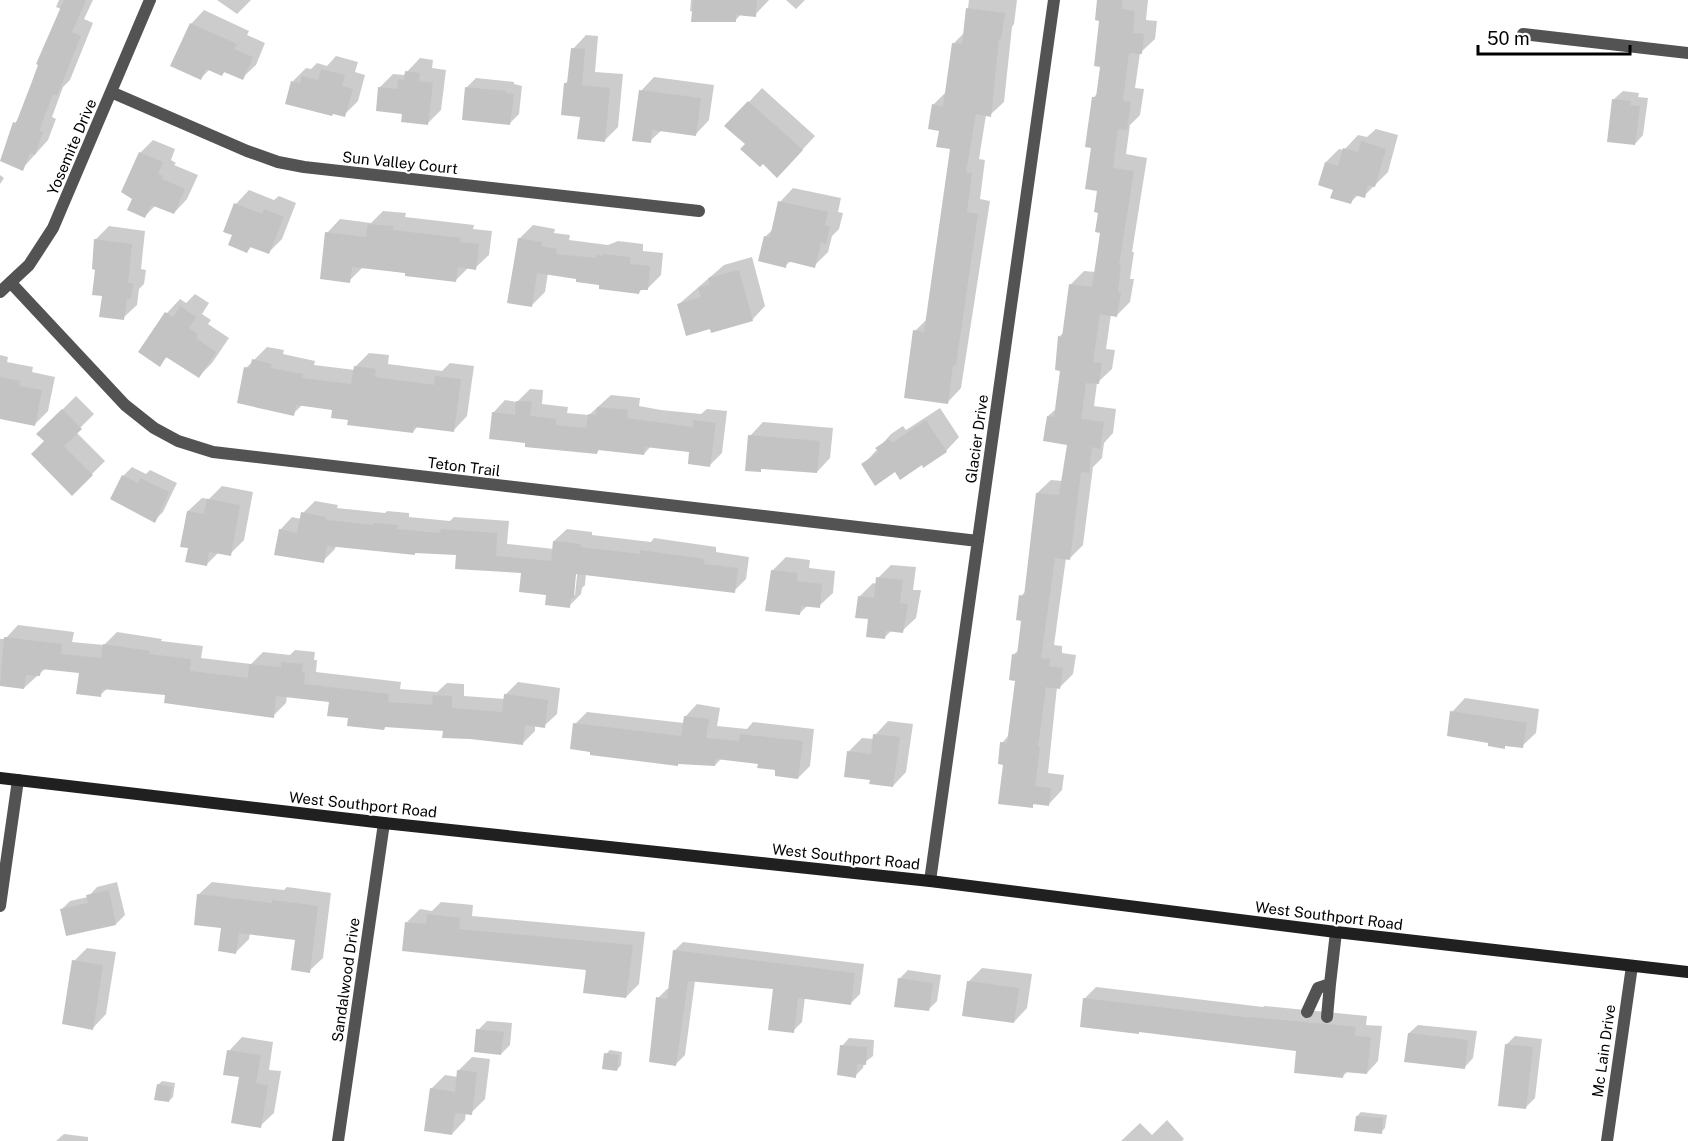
<svg xmlns="http://www.w3.org/2000/svg" width="1688" height="1141" viewBox="0 0 1688 1141" font-family="'Public Sans',sans-serif">
<style>
.shadow{fill:#0003;fill-rule:evenodd}
.building{fill:#c3c3c3}
.lines{fill:none;stroke-linecap:round;stroke-linejoin:round}
.lane{stroke:#535353;stroke-width:12}
.street{stroke:#535353;stroke-width:12}
.secondary{stroke:#202020;stroke-width:12}
.labels{text-anchor:middle;stroke-width:4.5;stroke-linejoin:round;paint-order:stroke}
.street-label{font-size:15px;fill:#000;stroke:#fff}
</style>
<rect width="100%" height="100%" fill="#fff"/>
<path class="shadow" d="M59 0H93L84 19 93 23 70 80 63 87 52 117 56 119 48 140 22 169 1 161 15 123 19 118 61 9 56 7Z
M217 0H251L237 14Z
M691 0H769L755 15 741 14 735 21 690 11Z
M786 0H805L796 9Z
M969 0H1017L1014 24 1012 27 1004 102 990 115H986L979 159 985 160 980 199 990 201 961 388 948 402 915 331 928 318 952 148 941 130 933 105 946 92 953 44 965 32Z
M1098 0H1148L1146 20 1157 21 1155 39 1140 53 1135 88 1144 89 1140 115 1130 125 1126 154 1147 158 1132 252H1134L1130 279H1134L1130 302 1117 315 1111 314 1106 349 1115 350 1112 369 1097 383 1094 406 1116 409 1113 433 1104 443 1102 458 1093 467 1083 545 1070 558H1066L1054 645 1062 646V653L1076 655 1073 674 1060 687H1057L1048 773 1064 775 1062 790 1049 804 1036 802 1032 806 1004 764 1002 743 1009 735 1017 680 1013 655 1019 650 1022 620 1021 596 1026 591 1037 493 1051 480 1063 481 1068 443 1048 416 1056 409 1062 370 1059 337 1064 332 1071 284 1084 271 1096 272 1101 232 1099 190 1093 146V98L1098 93 1102 65Z
M204 10 249 31 247 35 265 43 256 65 242 78 226 71 222 74 210 69 201 78 191 24Z
M586 35 598 36 595 72 623 74 618 127 604 141 581 116 565 84 569 80 573 49Z
M336 56 358 62 355 72 365 75 358 101 344 115 293 81 306 68 311 69 317 63 327 66Z
M420 58 433 60 432 68 446 70 441 110 428 123 404 112 379 88 393 74 404 75Z
M654 77 714 85 709 120 696 134 662 130 650 141 641 91Z
M476 78 514 82V84L522 86 519 114 510 123 467 87Z
M762 88 815 136 791 162 747 144 749 102Z
M1623 91 1639 93 1638 97 1648 98 1643 135 1635 144 1614 99Z
M1376 129 1398 135 1388 172 1364 196 1358 195 1351 202 1334 188 1326 162 1339 149 1344 150 1358 135 1367 137Z
M153 140 175 149 171 160 176 163 174 165 198 175 187 199 174 213 156 205 145 216 134 198 140 153Z
M0 175 4 178 0 184Z
M793 188 841 198 838 212 843 213 839 229 832 236 828 252 814 266 791 261 785 266 765 237 773 229 780 202Z
M249 190 274 200 279 196 296 203 282 239 268 253 252 246 247 251 234 234 236 204Z
M383 211 406 213 405 217 474 225 473 229 492 231 489 255 475 268 469 267 456 280 363 267 349 281 327 233 340 219 371 223Z
M533 225 555 229 554 233 570 235 569 240 608 245 618 241 643 244V251L663 253 661 275 647 289 643 288 639 292 578 278 548 273 545 292 532 305 519 239Z
M109 226 145 231 141 269 146 270 144 284 139 289 137 305 123 318 104 295 97 269 95 240Z
M752 257 765 306 752 320 679 304 724 265Z
M195 294 209 303 202 314 211 320 208 324 229 338 212 363 199 376 168 356 159 365 140 352 167 313 180 299 186 303Z
M267 347 284 350 283 354 315 361 314 365 355 370V367L369 353 389 355 388 364 442 371 450 363 474 366 467 416 454 430 418 426 413 432 350 419 334 409 303 404 293 414 246 368Z
M0 355 8 357 7 362 33 367 32 372 55 377 48 411 34 425 0 418Z
M530 389 543 390 542 404 568 407 567 413 589 415 611 395 640 398 639 406 661 410 701 414 707 409 727 411 722 453 710 465 691 451 651 446 644 454 601 448 597 452 527 441 493 413 505 400 517 402Z
M76 396 94 414 76 432 105 461 72 494 46 441 38 434Z
M940 408 959 437 946 451 922 463 895 470 863 465 891 434 903 426 906 430Z
M763 422 833 428 830 458 817 472 763 467 760 470 750 436Z
M132 467 146 474 150 470 177 483 163 512 154 521 123 476Z
M222 486 253 492 244 540 230 554 219 552 206 565 190 547 188 511 202 498 209 499Z
M315 501 338 505 337 508 385 513 387 511 409 513V517L450 521 454 517 509 521 507 544 554 549V541L567 529 592 532V535L651 542 654 538 716 547V552L749 557 746 579 734 591 586 573 585 585 582 588 581 594 569 606 548 594 522 571 457 554 416 552 414 554 336 545 335 549 323 561 280 530 292 517 301 519 303 513ZM575 566H578L575 595H572Z
M786 557 810 560 809 568 835 571 833 593 819 606 808 605 800 613 773 570Z
M891 565 916 567 913 590H921L916 618 902 631 892 630 884 638 859 597 873 583 877 584 878 578Z
M18 625 74 632 72 642 104 645 117 632 162 639 161 641 203 646 201 658 251 664 263 652 290 655 295 650 315 652 314 660H317L316 672 401 682 400 689 437 692 447 683 464 684V696L505 699V695L518 682 560 688 557 714 544 726 535 725V731L522 744 444 729 387 725 384 729 350 717 331 700 287 696 286 703 273 716 166 694 108 688 100 695 81 672 46 668 24 688 0 685V639H5Z
M1465 698 1539 709 1536 733 1522 746 1507 744 1504 747 1490 742 1452 712Z
M697 704 720 708 717 726 747 729 753 722 814 729 810 766 798 778 759 763 722 758 715 765 575 724 587 712 684 723 685 717Z
M888 721 913 724 906 772 893 786 871 778 849 751 862 738 874 739 875 735Z
M117 882 125 915 116 924 62 909 70 901 88 897 97 887Z
M212 882 284 890 287 887 331 893 323 958 309 971 297 939 250 933 249 939 236 952 223 927 198 895Z
M441 902 473 905 472 916 645 932 639 984 626 997 588 969 407 922 420 909 432 911Z
M683 942 864 964 860 994 851 1003 805 997 802 1022 793 1031 774 988 695 981 685 1055 676 1064 658 998 667 989H670L674 951Z
M87 948 116 952 106 1014 93 1028 74 961Z
M982 968 1032 974 1027 1008 1014 1022 968 982Z
M908 970 941 975 937 1001 928 1010 899 979Z
M1096 987 1263 1007 1265 1006 1367 1016 1366 1025 1382 1026 1378 1061 1367 1073 1348 1071 1343 1076 1298 1049 1140 1031 1084 999Z
M487 1021 512 1023 510 1045 501 1054 478 1030Z
M1418 1025 1477 1031 1473 1058 1465 1067 1409 1033Z
M1515 1036 1542 1039 1535 1098 1526 1107 1506 1045Z
M242 1037 273 1042 269 1070 281 1071 274 1113 260 1126 241 1076 229 1051Z
M849 1038 874 1040 873 1056 864 1063 863 1068 855 1076 842 1046Z
M610 1050 622 1052 621 1065 617 1070 606 1054Z
M472 1057 490 1059 485 1099 471 1113 466 1112 465 1120 452 1134 431 1089 445 1075 458 1077 459 1070Z
M162 1081 175 1083 173 1097 169 1101 158 1085Z
M1361 1112 1387 1115 1385 1128 1381 1132 1357 1116Z
M1167 1120 1184 1139 1182 1141H1121L1140 1123 1152 1135Z
M64 1134 88 1137V1141H56Z"/>
<path class="building" d="M64 0H86L72 32 81 36 57 96 53 94 39 131 43 132 35 155 30 153 23 171 0 161 13 122 16 123 31 84 38 65 36 64Z
M693 0H757L756 17 736 15V22H691Z
M1097 0H1122V9L1135 11 1133 33 1144 34 1142 54 1129 53 1123 101 1131 102 1127 130 1118 129 1113 168 1134 171 1119 265H1121L1118 292H1121L1117 317 1100 314 1093 362 1102 363 1099 384 1086 383 1081 419 1104 422 1100 449 1092 447 1089 473 1081 472 1070 560 1055 558 1041 658 1050 659 1049 666 1063 668 1060 689 1046 687 1038 747H1040L1035 786 1051 788 1049 806 1033 804V808L998 804 1003 765 998 764 1000 742 1007 743 1015 681 1009 680 1012 654 1017 655 1021 621 1016 620 1019 595 1024 596 1036 493 1059 495 1067 445 1043 441 1047 416 1054 417 1060 371 1055 370 1058 336 1062 337 1069 284 1092 287 1100 233 1095 232 1098 213 1094 212 1097 191 1085 189 1091 148 1085 147 1092 97H1096L1100 67 1094 66 1099 21 1095 20Z
M966 8 1005 13 1001 39H999L991 117 976 114 966 172 972 173 967 212 978 214 956 365H953L948 404 904 398 913 330 924 332 950 149 936 147 939 131 928 129 932 104 943 107 952 43 962 44Z
M190 23 237 44 234 49 253 57 243 80 224 72 222 76 206 69 201 80 170 66Z
M571 48 585 49 582 85 610 88 605 142 577 139 580 117 561 115 564 83H567Z
M321 69 345 75 342 86 353 89 345 117 333 114 332 116 285 104 291 81 300 83 302 76 318 80Z
M405 71 420 73 419 81 433 83 428 125 401 122 402 114 376 111 378 87 397 89 398 79 404 80Z
M465 87 506 91V93L514 94 510 125 462 120Z
M639 90 701 98 696 136 652 130 651 143 632 141Z
M1612 99 1631 101 1630 105 1640 106 1635 145 1607 142Z
M748 101 803 150 777 178 763 164 760 167 740 149 745 144 724 126Z
M1361 141 1386 149 1375 187 1368 185 1365 198 1354 195 1351 204 1330 198 1333 190 1318 185 1325 162 1338 166 1343 148 1358 152Z
M139 152 163 162 158 174 163 176 162 179 185 189 174 214 151 205 145 218 127 210 132 199 121 192Z
M778 201 828 212 825 225 830 227 826 244 821 242 815 268 787 261 786 268 758 261 764 236 770 237Z
M234 203 262 214 264 209 284 217 269 254 250 247 247 253 228 245 232 235 223 232Z
M368 224 393 226V230L461 238 460 242 479 244 476 270 458 267 456 282 405 276V273L352 267 350 283 320 279 325 232 366 237Z
M518 238 542 242 541 246 557 249 556 254 596 258V255L603 256V254L630 257V264L650 266 648 290H640L639 294 599 289V285L576 282V279L537 273 532 307 507 303Z
M94 239 132 244 128 283H133L131 299H127L124 320 99 317 102 296 92 295 95 270 92 269Z
M739 270 753 321 711 333 710 329 686 336 677 304 701 297 698 288 710 284 708 278Z
M180 306 196 317 189 328 198 334 196 338 216 352 199 378 166 357 160 367 138 352 165 312 173 317Z
M252 359 272 364 271 368 303 374 302 378 351 384 354 366 376 369 375 377 434 385 435 376 461 379 454 432 414 427 413 433 347 425 348 420 331 418 332 410 296 405 294 416 237 403 244 367 250 368Z
M0 377 20 381 19 386 42 390 35 426 0 419Z
M516 401 532 402 530 416 556 419V425L586 428 588 414 596 415 597 407 628 410 627 418 648 421 693 427V420L716 423 710 467 688 464 689 452 645 447 644 455 598 450 597 454 525 447V443L489 439 492 412 515 415Z
M62 409 82 429 64 446 93 475 72 496 31 454 44 441 36 434Z
M926 420 947 452 923 468 922 465 900 480 895 472 875 486 861 464 879 452 875 448 889 439 892 443Z
M748 435 820 441 817 473 761 469V472L745 471Z
M122 475 138 483 140 478 169 492 155 523 110 499Z
M207 499 240 505 231 556 209 552 207 566 185 562 188 548 180 547 187 511 204 514Z
M301 512 326 517V520L373 525V523L398 525 397 529 440 533 441 529 497 533 496 556 551 561 553 541 581 544 580 547 640 554V550L705 559 704 564 738 568 735 593 576 574 574 598H571L570 608 545 605 546 595 519 592 521 573 455 569 456 555 415 553V555L327 546 324 563 274 555 279 529 297 533Z
M771 570 797 573V581L822 584 820 608 801 606 800 615 765 611Z
M876 577 903 580 900 603 908 604 903 633 886 631 885 639 866 637 868 619 855 618 858 596 874 598Z
M4 637 62 644 61 654 101 658 103 644 150 651 149 654 191 659 190 671 248 678 249 664 281 667V662L303 664 302 672 305 673 304 684 389 694 388 702 432 705 433 695 452 696V708L502 712 504 694 548 700 545 728 525 725 523 745 470 739 442 738 443 731 385 727 384 730 347 726 348 718 327 716 329 702 276 696 274 718 164 703 165 695 102 689 101 697 76 694 79 673 41 669 40 676 26 675 24 689 0 686Z
M1450 711 1527 723 1523 748 1505 746V749L1488 746V743L1447 736Z
M684 716 709 719 706 738 739 741 740 734 803 741 798 779 775 776V770L757 768 758 764 716 759 715 766 678 764V766L590 755V752L570 749 573 723 681 736Z
M873 734 900 737 893 787 869 784 870 780 844 777 847 751 871 754Z
M109 890 116 925 66 936 60 909 88 903 86 895Z
M197 894 272 903V900L318 906 310 973 291 970 295 940 239 933 236 954 218 951 221 928 194 925Z
M427 914 460 918 459 929 633 945 626 998 583 993 586 970 402 951 405 922 426 924Z
M673 950 855 973 851 1005 798 998 794 1033 768 1030 773 989 688 981 676 1066 649 1062 656 997 667 999Z
M72 960 103 965 93 1030 62 1024Z
M898 978 933 983 929 1011 894 1007Z
M967 981 1019 988 1014 1023 962 1016Z
M1083 998 1252 1018V1017L1356 1027 1355 1036 1371 1037 1367 1074 1344 1072 1343 1078 1294 1073 1296 1051 1139 1032V1034L1080 1027Z
M476 1029 504 1032 501 1055 474 1052Z
M1408 1033 1468 1040 1465 1069 1404 1062Z
M1505 1044 1533 1047 1526 1109 1498 1106Z
M840 1045 867 1047 866 1065 857 1064 856 1078 837 1075Z
M227 1050 261 1055 256 1083 268 1085 261 1128 231 1123 239 1077 223 1075Z
M604 1053 619 1055 617 1071 602 1069Z
M457 1070 477 1072 472 1115 455 1113 452 1135 424 1131 430 1088 455 1092Z
M157 1084 172 1087 169 1102 154 1100Z
M1356 1116 1383 1118 1382 1134 1354 1131Z"/>
<g class="lines">
<path class="lane" d="M1307 1012 1318 988 1330 984 1336 932
M1327 1017 1330 984"/>
<path class="street" d="M1523 34 1688 53
M111 92 247 151 278 162 304 167 699 211
M11 283 125 405 154 428 178 441 213 452 978 541
M0 292 29 265 53 228 150 0
M930 881 1054 0
M0 906 18 780
M338 1141 384 823
M1607 1141 1632 966"/>
<path class="secondary" d="M0 778 384 823 930 881 1336 932 1688 972"/>
</g>
<g class="labels">
<g class="street-label">
<text transform="translate(72 147) rotate(-67)" y="5">Yosemite Drive</text>
<text transform="translate(400 163) rotate(6)" y="5">Sun Valley Court</text>
<text transform="translate(977 439) rotate(-82)" y="5">Glacier Drive</text>
<text transform="translate(464 467) rotate(7)" y="5">Teton Trail</text>
<text transform="translate(363 805) rotate(6)" y="5">West Southport Road</text>
<text transform="translate(846 857) rotate(6)" y="5">West Southport Road</text>
<text transform="translate(1329 916) rotate(7)" y="5">West Southport Road</text>
<text transform="translate(346 980) rotate(-82)" y="5">Sandalwood Drive</text>
<text transform="translate(1604 1051) rotate(-82)" y="5">Mc Lain Drive</text>
</g>
</g>
<path d="M1478 45v9h152v-9" fill="none" stroke="#000000" stroke-width="3"/>
<text x="1487" y="45" font-size="18" fill="#000000" stroke="#ffffff" stroke-width="4.5" paint-order="stroke">50 m</text>
</svg>
